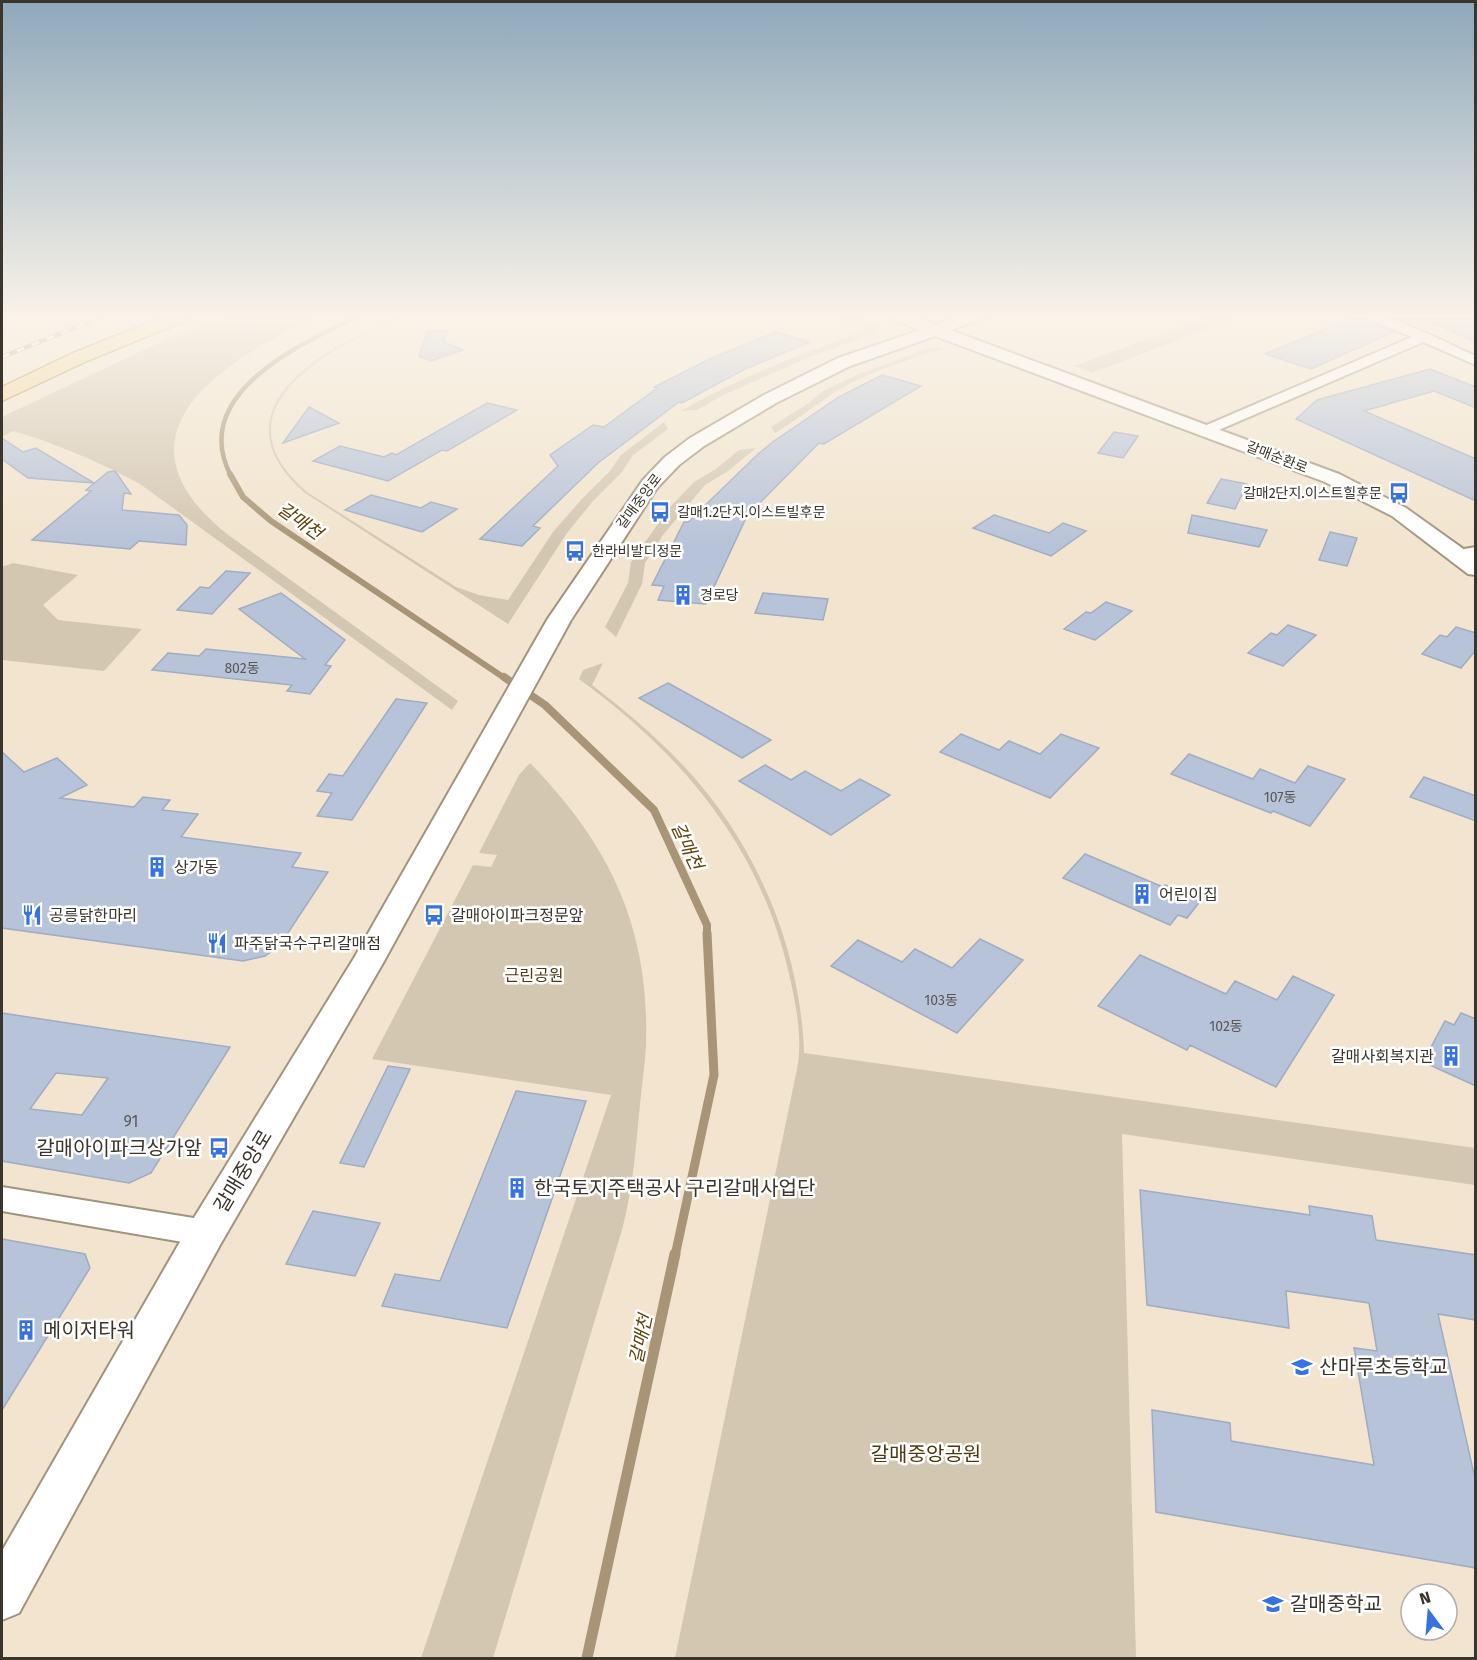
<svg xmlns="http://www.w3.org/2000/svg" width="1477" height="1660" viewBox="0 0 1477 1660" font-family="'Fira Sans','Noto Sans KR',sans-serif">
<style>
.green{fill:#d4c7b2}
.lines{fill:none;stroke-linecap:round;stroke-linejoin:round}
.stream-far4{stroke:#a89577;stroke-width:4.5}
.stream-far3{stroke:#a89577;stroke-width:6}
.stream-far2{stroke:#a89577;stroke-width:8}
.stream-far1{stroke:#a89577;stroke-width:9}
.stream{stroke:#a89577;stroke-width:11}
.building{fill:#b7c3d9;stroke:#9facc1;stroke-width:1.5;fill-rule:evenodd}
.minor-casing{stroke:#a1947f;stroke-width:4}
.tertiary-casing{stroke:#a1947f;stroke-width:4}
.primary-casing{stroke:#b18a44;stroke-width:3}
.minor{fill:#fff;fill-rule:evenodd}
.tertiary{fill:#fff;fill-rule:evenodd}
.primary{fill:#f7d496;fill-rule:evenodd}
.rail-casing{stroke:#908778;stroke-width:4.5}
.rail{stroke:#fff;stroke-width:3;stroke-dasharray:8;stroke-linecap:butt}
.labels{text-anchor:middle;stroke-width:5;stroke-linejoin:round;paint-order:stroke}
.far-street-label{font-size:14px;fill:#3b362d;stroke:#fff}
.far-poi-label{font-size:14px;fill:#3b362d;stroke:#fff;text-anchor:start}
.number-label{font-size:14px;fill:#5a5958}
.poi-label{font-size:16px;fill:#3b362d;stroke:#fff;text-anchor:start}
.park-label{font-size:16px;fill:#4d3810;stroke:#fff}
.near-number-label{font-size:16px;fill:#5a5958}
.water-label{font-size:18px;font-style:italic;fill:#5f430b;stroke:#fff}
.near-poi-label{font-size:20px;fill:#3b362d;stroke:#fff;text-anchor:start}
.near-street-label{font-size:20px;fill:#3b362d;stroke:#fff}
.near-park-label{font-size:20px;fill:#4d3810;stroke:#fff}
</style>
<rect width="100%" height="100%" fill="#f2e4ce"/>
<path class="green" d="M240 314H325C229 356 100 432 227 534L458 701 452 710 140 484C99 462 58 444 13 431L2 437V417L154 345 197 327Z
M409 314C337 344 208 407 307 492L456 587 479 595 508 600 553 532 581 500 610 471 621 455 664 422 668 429 632 456 622 472 593 501 567 533 508 624 305 493C225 424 293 366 362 334 377 327 393 317 409 314Z
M824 314H850L878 324V332L812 356 723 395 697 410 681 411C739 377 803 354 866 330Z
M1216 314H1247L1092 373 1074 366Z
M928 348H943C910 360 861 374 832 394 813 407 795 421 775 433L771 427 809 403 823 391 857 375Z
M756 448 728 471 705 485 663 535 645 563 642 584 616 637 605 627 628 583 631 562 670 507 694 482 716 469 739 450Z
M13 563 78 575 43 605 58 620 142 629 104 671 2 660V567Z
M603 663 592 685C632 716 671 749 703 788 763 861 801 957 804 1053L1475 1148V1185L1122 1134 1136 1658H675L797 1069C803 1038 796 1005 789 974 760 846 683 755 579 679L583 670Z
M530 763C610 845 650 928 646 1045 645 1064 642 1084 640 1104 636 1146 633 1188 622 1230L493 1658H421L611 1095 372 1059 473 865 491 867 497 855 479 853 519 775Z"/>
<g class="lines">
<path class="stream-far4" d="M231 476C187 393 305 341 364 314"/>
<path class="stream-far3" d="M230 474 243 497 271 521 506 679"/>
<path class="stream-far2" d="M504 677 545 705 654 810 707 925V934"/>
<path class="stream-far1" d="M675 1256 714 1075 707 933"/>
<path class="stream" d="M587 1658 675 1254"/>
</g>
<path class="building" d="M1377 314H1476V342L1424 319 1412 325Z
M1356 316 1394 332 1311 369 1265 354Z
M427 331H447L444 342 463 350 431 361 419 356Z
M776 332 810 342 745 369 682 403 679 402 598 463 533 526 540 528 522 546 480 539 558 466 550 455 593 425 604 427 657 388 654 387 714 357Z
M1430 369 1476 387V408L1434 391 1364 411 1476 459V501L1296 419 1317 400Z
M882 375 921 386 824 444 819 443 747 516 706 604 658 600 664 586 652 585 684 522H688L758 454 774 441 839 397Z
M487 403 517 410 447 451 442 450 388 481 313 461 340 446 384 457 392 453 396 455Z
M309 407 339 423 283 443Z
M1114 432 1138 436 1123 458 1098 453Z
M2 438 23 452 36 448 94 483 28 478 2 459Z
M115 471 131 494 124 493 122 510 179 515 187 525 186 545 139 541 130 549 32 540 91 491 86 490 108 472Z
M1221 479 1247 484 1235 509 1207 503Z
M371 495 421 508 431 502 457 509 422 532 345 510Z
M994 515 1049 533 1063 523 1086 531 1051 556 973 528Z
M1192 515 1267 530 1259 547 1188 533Z
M1330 532 1357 538 1347 566 1319 560Z
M226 571 250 573 212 614 177 610 200 587 209 588Z
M281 593 345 640 325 665 331 666 310 694 287 691 292 685 152 670 168 653 199 656 206 649 305 659 239 609Z
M763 593 828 599 823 620 755 613Z
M1106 602 1132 611 1095 640 1064 629 1086 612 1091 613Z
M1288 625 1316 635 1283 666 1248 653 1271 633 1277 635Z
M1456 627 1476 633V650L1461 668 1422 654 1440 635 1447 637Z
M668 683 771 740 742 758 639 698Z
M396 699 427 703 352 820 317 816 332 793 317 791 329 774 343 776Z
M961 734 999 750 1009 741 1040 754 1061 734 1099 748 1050 798 940 752Z
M2 752 24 772 57 758 87 785 60 798 134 807 143 797 170 800 162 810 198 814 181 837 301 853 292 867 328 872 280 945 265 956 243 961 2 928Z
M1189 754 1253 779 1260 769 1295 783 1308 766 1345 779 1310 826 1273 811 1271 813 1171 774Z
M765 765 791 780 805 771 841 791 860 779 890 795 831 835 739 781Z
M1424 777 1476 796V821L1410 797Z
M1085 854 1163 887 1165 885 1201 900 1187 918 1178 915 1170 925 1063 878Z
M980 939 1023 960 957 1033 831 966 858 940 902 962 915 949 952 968Z
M1140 955 1226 994 1235 981 1277 1000 1293 976 1334 995 1276 1087 1190 1045 1187 1050 1098 1006Z
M2 1013 113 1030 230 1047 151 1173 129 1183 2 1161ZM56 1073 108 1078 82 1115 30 1109Z
M1461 1013 1476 1019V1086L1423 1062 1445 1021 1454 1025Z
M388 1066 410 1069 364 1167 340 1163Z
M516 1091 586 1101 507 1328 382 1306 395 1274 440 1281Z
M1140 1190 1310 1215 1309 1206 1372 1216 1376 1240 1476 1255V1320L1438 1314 1476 1483V1568L1156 1512 1152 1410 1230 1423 1231 1441 1374 1465 1354 1348 1377 1351 1369 1303 1286 1291 1289 1328 1147 1305Z
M313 1211 380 1223 355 1276 286 1264Z
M2 1239 85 1254 90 1268 2 1410Z"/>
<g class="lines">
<g class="minor-casing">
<path id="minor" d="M1357 314C1390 312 1444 342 1476 356V365L1423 342 1212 433H1202L1200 430 1202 427 1412 337Z
M1476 547V557L1458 560 1452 559 1449 555 1452 551Z
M2 1187 206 1220 217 1224 221 1233 217 1242 206 1246 2 1211Z"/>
</g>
<g class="tertiary-casing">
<path id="tertiary" d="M884 314H906L935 325 967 314H989L987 317 950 330 1339 474 1406 508 1476 558V575L1468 574 1392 516 1325 482 935 336 850 366 776 403 704 446 679 465 657 488 571 620 383 963 220 1245 19 1613 2 1620V1551L192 1221 354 958 547 620 643 480 665 457 690 438 764 395 838 358 920 330 886 317Z"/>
</g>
<g class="primary-casing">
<path id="primary" d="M171 314H195L192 318 87 361 2 401V387L73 353Z"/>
</g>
<use href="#minor" class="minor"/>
<use href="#tertiary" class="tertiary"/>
<use href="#primary" class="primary"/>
<g class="rail-casing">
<path id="rail" d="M2 357 109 314"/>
</g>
<use href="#rail" class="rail"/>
</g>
<linearGradient id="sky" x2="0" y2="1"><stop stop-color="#8ea8bb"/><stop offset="0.58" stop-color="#f9f3e9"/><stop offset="1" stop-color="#f9f3e9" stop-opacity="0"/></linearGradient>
<rect width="1477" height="546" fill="url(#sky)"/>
<defs>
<g id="bus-bare" transform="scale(1.62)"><path d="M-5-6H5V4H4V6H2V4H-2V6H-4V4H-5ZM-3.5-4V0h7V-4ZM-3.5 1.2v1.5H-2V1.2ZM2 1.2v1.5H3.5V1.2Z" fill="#3673e1" stroke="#fff" stroke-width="2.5" paint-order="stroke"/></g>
<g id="building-bare" transform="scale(1.62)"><path d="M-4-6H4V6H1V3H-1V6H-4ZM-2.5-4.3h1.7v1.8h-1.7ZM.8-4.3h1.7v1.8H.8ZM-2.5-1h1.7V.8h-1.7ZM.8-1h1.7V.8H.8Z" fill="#3673e1" stroke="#fff" stroke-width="2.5" paint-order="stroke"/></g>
<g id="restaurant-bare" transform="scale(1.62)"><path d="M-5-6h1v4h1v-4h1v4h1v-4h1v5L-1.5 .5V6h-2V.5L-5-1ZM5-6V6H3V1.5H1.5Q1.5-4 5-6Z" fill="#3673e1" stroke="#fff" stroke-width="2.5" paint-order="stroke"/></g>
<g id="school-bare" transform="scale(1.62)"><path d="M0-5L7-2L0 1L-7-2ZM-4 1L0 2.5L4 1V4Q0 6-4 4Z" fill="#3673e1" stroke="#fff" stroke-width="2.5" paint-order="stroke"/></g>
</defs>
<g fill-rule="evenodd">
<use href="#bus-bare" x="1399" y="493"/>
<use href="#bus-bare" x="660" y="512"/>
<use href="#bus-bare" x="575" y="551"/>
<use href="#building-bare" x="683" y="595"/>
<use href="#building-bare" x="157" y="867"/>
<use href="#building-bare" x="1142" y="894"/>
<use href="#restaurant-bare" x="32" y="915"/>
<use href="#bus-bare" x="434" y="915"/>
<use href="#restaurant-bare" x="217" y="943"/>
<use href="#building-bare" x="1451" y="1056"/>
<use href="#bus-bare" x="219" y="1148"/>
<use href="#building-bare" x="517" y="1188"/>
<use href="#building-bare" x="26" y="1330"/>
<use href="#school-bare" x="1302" y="1367"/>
<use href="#school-bare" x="1273" y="1604"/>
</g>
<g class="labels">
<g class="far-street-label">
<text transform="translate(1277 457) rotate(21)" y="5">갈매순환로</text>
<text transform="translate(639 501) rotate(-53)" y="5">갈매중앙로</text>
</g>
<g class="far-poi-label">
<text x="1382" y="498" text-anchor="end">갈매2단지.이스트힐후문</text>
<text x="677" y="517">갈매1.2단지.이스트빌후문</text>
<text x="592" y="556">한라비발디정문</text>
<text x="700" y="600">경로당</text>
</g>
<g class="number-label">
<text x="242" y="673">802동</text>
<text x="1280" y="802">107동</text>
<text x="941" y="1005">103동</text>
<text x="1226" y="1031">102동</text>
</g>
<g class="poi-label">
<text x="174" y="873">상가동</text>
<text x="1159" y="900">어린이집</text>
<text x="49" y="921">공릉닭한마리</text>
<text x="451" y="921">갈매아이파크정문앞</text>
<text x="234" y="949">파주닭국수구리갈매점</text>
<text x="1434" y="1062" text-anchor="end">갈매사회복지관</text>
</g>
<g class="park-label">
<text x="534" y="981">근린공원</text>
</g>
<g class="near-number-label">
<text x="131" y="1127">91</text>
</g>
<g class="water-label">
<text transform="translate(300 521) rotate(35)" y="6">갈매천</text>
<text transform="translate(687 846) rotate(65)" y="6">갈매천</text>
<text transform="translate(641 1339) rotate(-78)" y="6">갈매천</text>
</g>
<g class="near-poi-label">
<text x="202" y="1155" text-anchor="end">갈매아이파크상가앞</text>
<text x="534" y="1195">한국토지주택공사 구리갈매사업단</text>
<text x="43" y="1337">메이저타워</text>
<text x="1319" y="1374">산마루초등학교</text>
<text x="1290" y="1611">갈매중학교</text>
</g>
<g class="near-street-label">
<text transform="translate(243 1171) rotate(-59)" y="7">갈매중앙로</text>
</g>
<g class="near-park-label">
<text x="926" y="1461">갈매중앙공원</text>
</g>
</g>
<rect width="1477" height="1660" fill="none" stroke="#3b362d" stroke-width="6"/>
<g transform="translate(1429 1612) rotate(344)"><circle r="28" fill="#ffffff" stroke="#b1afab" stroke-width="1.5"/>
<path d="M0-4.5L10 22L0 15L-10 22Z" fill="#3673e1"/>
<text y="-9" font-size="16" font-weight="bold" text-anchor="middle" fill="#3b362d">N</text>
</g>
</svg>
